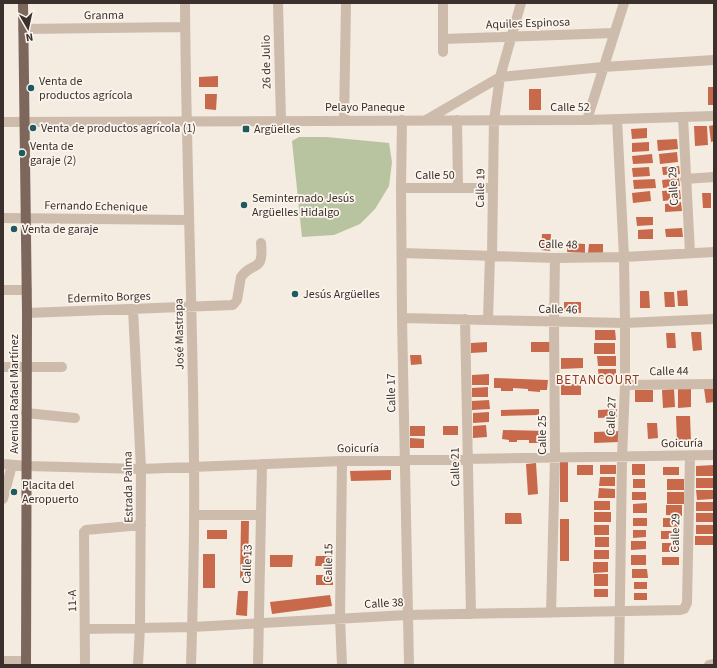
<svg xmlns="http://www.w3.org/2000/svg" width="717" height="668" viewBox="0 0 717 668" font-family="'Source Sans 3',sans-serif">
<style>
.green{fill:#b8c4a0}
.building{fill:#c8694b}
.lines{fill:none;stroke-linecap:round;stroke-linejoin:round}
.minor{stroke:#cdbbac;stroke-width:10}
.major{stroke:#7d675c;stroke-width:10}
.poi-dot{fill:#1f5a5e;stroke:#fbf5ee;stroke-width:1.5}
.labels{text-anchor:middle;stroke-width:3.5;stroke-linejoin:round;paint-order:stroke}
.street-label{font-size:12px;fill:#3b302b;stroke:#fbf5ee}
.poi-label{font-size:12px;fill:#3b302b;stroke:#fbf5ee;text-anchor:start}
.neighbourhood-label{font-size:13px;letter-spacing:1px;fill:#8c3b22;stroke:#fbf5ee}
</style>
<rect width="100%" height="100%" fill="#f4ebe1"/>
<path class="green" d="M299 137H326L389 143 392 162 389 186 375 209 360 224 334 235 302 237 292 141Z"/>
<path class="building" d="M218 76V87H199V77Z
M708 87H714V105H708Z
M529 89H541V110H529Z
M205 94H217L216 110 205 109Z
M714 125V141L711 142 709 126Z
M694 126H707L708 145 695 146Z
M647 128V138L632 139 631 129Z
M677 139 678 149 658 151 657 140Z
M649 142V151L632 152V143Z
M677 152 678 162 660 164 659 154Z
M652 154 653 163 633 164 632 156Z
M679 166 680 174 663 175 662 167Z
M649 167 650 176 633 177 632 168Z
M679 178 680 186 663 188 662 180Z
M655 179 656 188 634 189 633 180Z
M680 190 681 199 663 201 662 191Z
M650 191 651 201 633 203 632 193Z
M702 193H711V208H703Z
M681 202 682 211 665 212V204Z
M636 217H653V225L637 226Z
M682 228 683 237H666L665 229Z
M653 229V239H638V230Z
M542 234H551L550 251 541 250Z
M568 243 585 244V253L567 252Z
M589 244H603V254L588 253Z
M687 290 688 306H678L677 291Z
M640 291H649L650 308H640Z
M664 292H674L675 307H665Z
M564 302H581V313L564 312Z
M595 330H615L616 340H595Z
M691 332H701L702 350 693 351Z
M666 333H675L676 348H667Z
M487 342V352L471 353V343Z
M531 342H550V352H531Z
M594 343H615V354H594Z
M410 355H421L422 364 411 365Z
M597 356H616V366H598Z
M561 358H583V368L561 369Z
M598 369H616V378L599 379Z
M489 374V385H472V375Z
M494 378 548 380 547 390H540V392L528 391V389L513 388V391H501V388H494Z
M561 384H581V395H561Z
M488 387V397H472V388Z
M714 387V402L706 403 704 388Z
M678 388H691V407L678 408Z
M674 389 675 407 663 408 662 390Z
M635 390H653V402H635Z
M489 400 490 409 472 410V401Z
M539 409V415L501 416V410Z
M617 409V417L598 418V410Z
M489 412V422L473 423V413Z
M676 416H690L691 441H677Z
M647 423H657L658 438 648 439Z
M486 425 487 437 473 438V426Z
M410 426H425V436H410Z
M443 426H458V435H443Z
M503 430 546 431V441H541L540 443H529V440H517V442H509V440L502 439Z
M619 431V442L594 443V432Z
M410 438 424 439V448H410Z
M560 462H568V502H560Z
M536 463 538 494 528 495 526 464Z
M632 464H645V475H632Z
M577 465H593V475H577Z
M600 465H616V474H600Z
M714 465V476H696V466Z
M663 467H679V475H663Z
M391 470V480L351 481 350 471Z
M600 477H615V486H599Z
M696 478H714V488H696Z
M633 479H645V488H633Z
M667 479H684V490H667Z
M599 488 615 489V498H598Z
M696 490H713V499L697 500Z
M632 492H646V500H632Z
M667 492H684V504H667Z
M594 501H610V510H594Z
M696 502H714V511H696Z
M647 503V513H633V504Z
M666 505H682V516L666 515Z
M594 512H611V522H594Z
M505 513H521L522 524H505Z
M696 513H713V522H696Z
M633 518H647V526H633Z
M663 518H678V527H663Z
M560 519H569V561H560Z
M241 521H249L248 578H240Z
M594 525H609V535H594Z
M696 525H713V534H696Z
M207 530H227V539H207Z
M633 530H646V537L633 538Z
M661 531H676V539H661Z
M695 536H713V545H695Z
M595 537H609V547H595Z
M631 541H646V549L631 550Z
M662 543H676V552H662Z
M594 550H609V559H594Z
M203 554H215V588H203Z
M270 555H293L292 567H270Z
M631 555H646V565H631Z
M316 556H332V566H315Z
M662 557H679V565H662Z
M593 562H608V572L593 573Z
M632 569H647L648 578H632Z
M594 574H608V586H594Z
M316 575H333V585H316Z
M634 582H647V589H634Z
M594 589H608V597H594Z
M238 591H248L247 616 236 615Z
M634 593H647V600H634Z
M330 595 332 606 272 614 270 602Z"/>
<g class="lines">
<path class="minor" d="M185 3C186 157 193 311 194 465 195 532 193 599 191 665
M278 3 281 121
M443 3V52
M23 29 185 27
M443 39 614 33
M683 117 690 253
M617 119 624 257 625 323V385L622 457 619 665
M402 120 401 188 402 318 409 665
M426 120 500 77 603 67 714 60
M457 120 458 188
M587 120 624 3
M344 121 346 3
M3 122 587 120 714 116
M685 179 714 177
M401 188H493
M3 218 188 220
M402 253 555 258 624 257 714 252
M492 255 494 120 500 77 521 3
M3 290H27
M133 309 141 469 140 627 138 665
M27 313 233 305 237 300 241 277C253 260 264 274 261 243
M402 318 625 323 714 319
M465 319 471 614
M488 320 490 255
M3 367H62
M625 385 714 384
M26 413 75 418
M3 464 27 466 141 469 342 461 714 455
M3 499 12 465
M194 515H261
M551 613 555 458 554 322 555 258
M85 629 192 627 407 615 680 610 684 609 687 603 690 456
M3 661H26
M85 665 84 532 86 530 141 525
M258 665 262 464
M342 665 340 618 342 461
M709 665 714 664"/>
<path class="major" d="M23 3 27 313 26 665"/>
</g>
<g class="poi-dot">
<circle cx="31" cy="88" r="4"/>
<circle cx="33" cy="128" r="4"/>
<rect x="242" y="125" width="8" height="8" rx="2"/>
<circle cx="22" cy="153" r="4"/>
<circle cx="244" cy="205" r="4"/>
<circle cx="14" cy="229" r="4"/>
<circle cx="295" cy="294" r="4"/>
<circle cx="14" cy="492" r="4"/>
</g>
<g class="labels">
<g class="street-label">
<text transform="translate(104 15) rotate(-1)" y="4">Granma</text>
<text transform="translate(528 23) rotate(-2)" y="4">Aquiles Espinosa</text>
<text transform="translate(266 62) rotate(-91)" y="4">26 de Julio</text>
<text x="365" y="111">Pelayo Paneque</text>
<text x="570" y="111">Calle 52</text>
<text x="435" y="179">Calle 50</text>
<text transform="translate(673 186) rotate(-93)" y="4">Calle 29</text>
<text transform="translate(480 188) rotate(-89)" y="4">Calle 19</text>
<text transform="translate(96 206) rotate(1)" y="4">Fernando Echenique</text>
<text transform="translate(558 244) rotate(1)" y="4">Calle 48</text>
<text transform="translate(109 297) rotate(-2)" y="4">Edermito Borges</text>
<text transform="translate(558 309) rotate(1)" y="4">Calle 46</text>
<text transform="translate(179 334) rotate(-91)" y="4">José Mastrapa</text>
<text transform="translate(669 371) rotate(-1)" y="4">Calle 44</text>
<text transform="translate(391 393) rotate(-91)" y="4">Calle 17</text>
<text transform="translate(14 394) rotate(-90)" y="4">Avenida Rafael Martínez</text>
<text transform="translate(611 416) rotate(-88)" y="4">Calle 27</text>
<text transform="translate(542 435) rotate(-90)" y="4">Calle 25</text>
<text transform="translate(682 443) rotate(-1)" y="4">Goicuría</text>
<text transform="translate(358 448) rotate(-1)" y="4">Goicuría</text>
<text transform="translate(455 467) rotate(-91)" y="4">Calle 21</text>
<text transform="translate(128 487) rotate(-91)" y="4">Estrada Palma</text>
<text transform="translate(675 533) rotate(-89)" y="4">Calle 29</text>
<text transform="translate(328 563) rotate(-89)" y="4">Calle 15</text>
<text transform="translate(247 564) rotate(-88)" y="4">Calle 13</text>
<text transform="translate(72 601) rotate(-91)" y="4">11-A</text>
<text transform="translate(384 603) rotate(-3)" y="4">Calle 38</text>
</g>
<g class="poi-label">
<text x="39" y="85">Venta de<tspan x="39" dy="14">productos agrícola</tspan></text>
<text x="41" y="132">Venta de productos agrícola (1)</text>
<text x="254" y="133">Argüelles</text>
<text x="30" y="150">Venta de<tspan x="30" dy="14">garaje (2)</tspan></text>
<text x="252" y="202">Seminternado Jesús<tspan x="252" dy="14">Argüelles Hidalgo</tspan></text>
<text x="22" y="233">Venta de garaje</text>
<text x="303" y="298">Jesús Argüelles</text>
<text x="22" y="489">Placita del<tspan x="22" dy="14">Aeropuerto</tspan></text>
</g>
<g class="neighbourhood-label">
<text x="598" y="384">BETANCOURT</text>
</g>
</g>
<rect width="717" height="668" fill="none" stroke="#3b302b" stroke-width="8"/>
<g transform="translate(28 28) rotate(171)" stroke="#fbf5ee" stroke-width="3" paint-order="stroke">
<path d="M0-3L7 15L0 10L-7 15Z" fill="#3b302b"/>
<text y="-6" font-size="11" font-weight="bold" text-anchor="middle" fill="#3b302b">N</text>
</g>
</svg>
